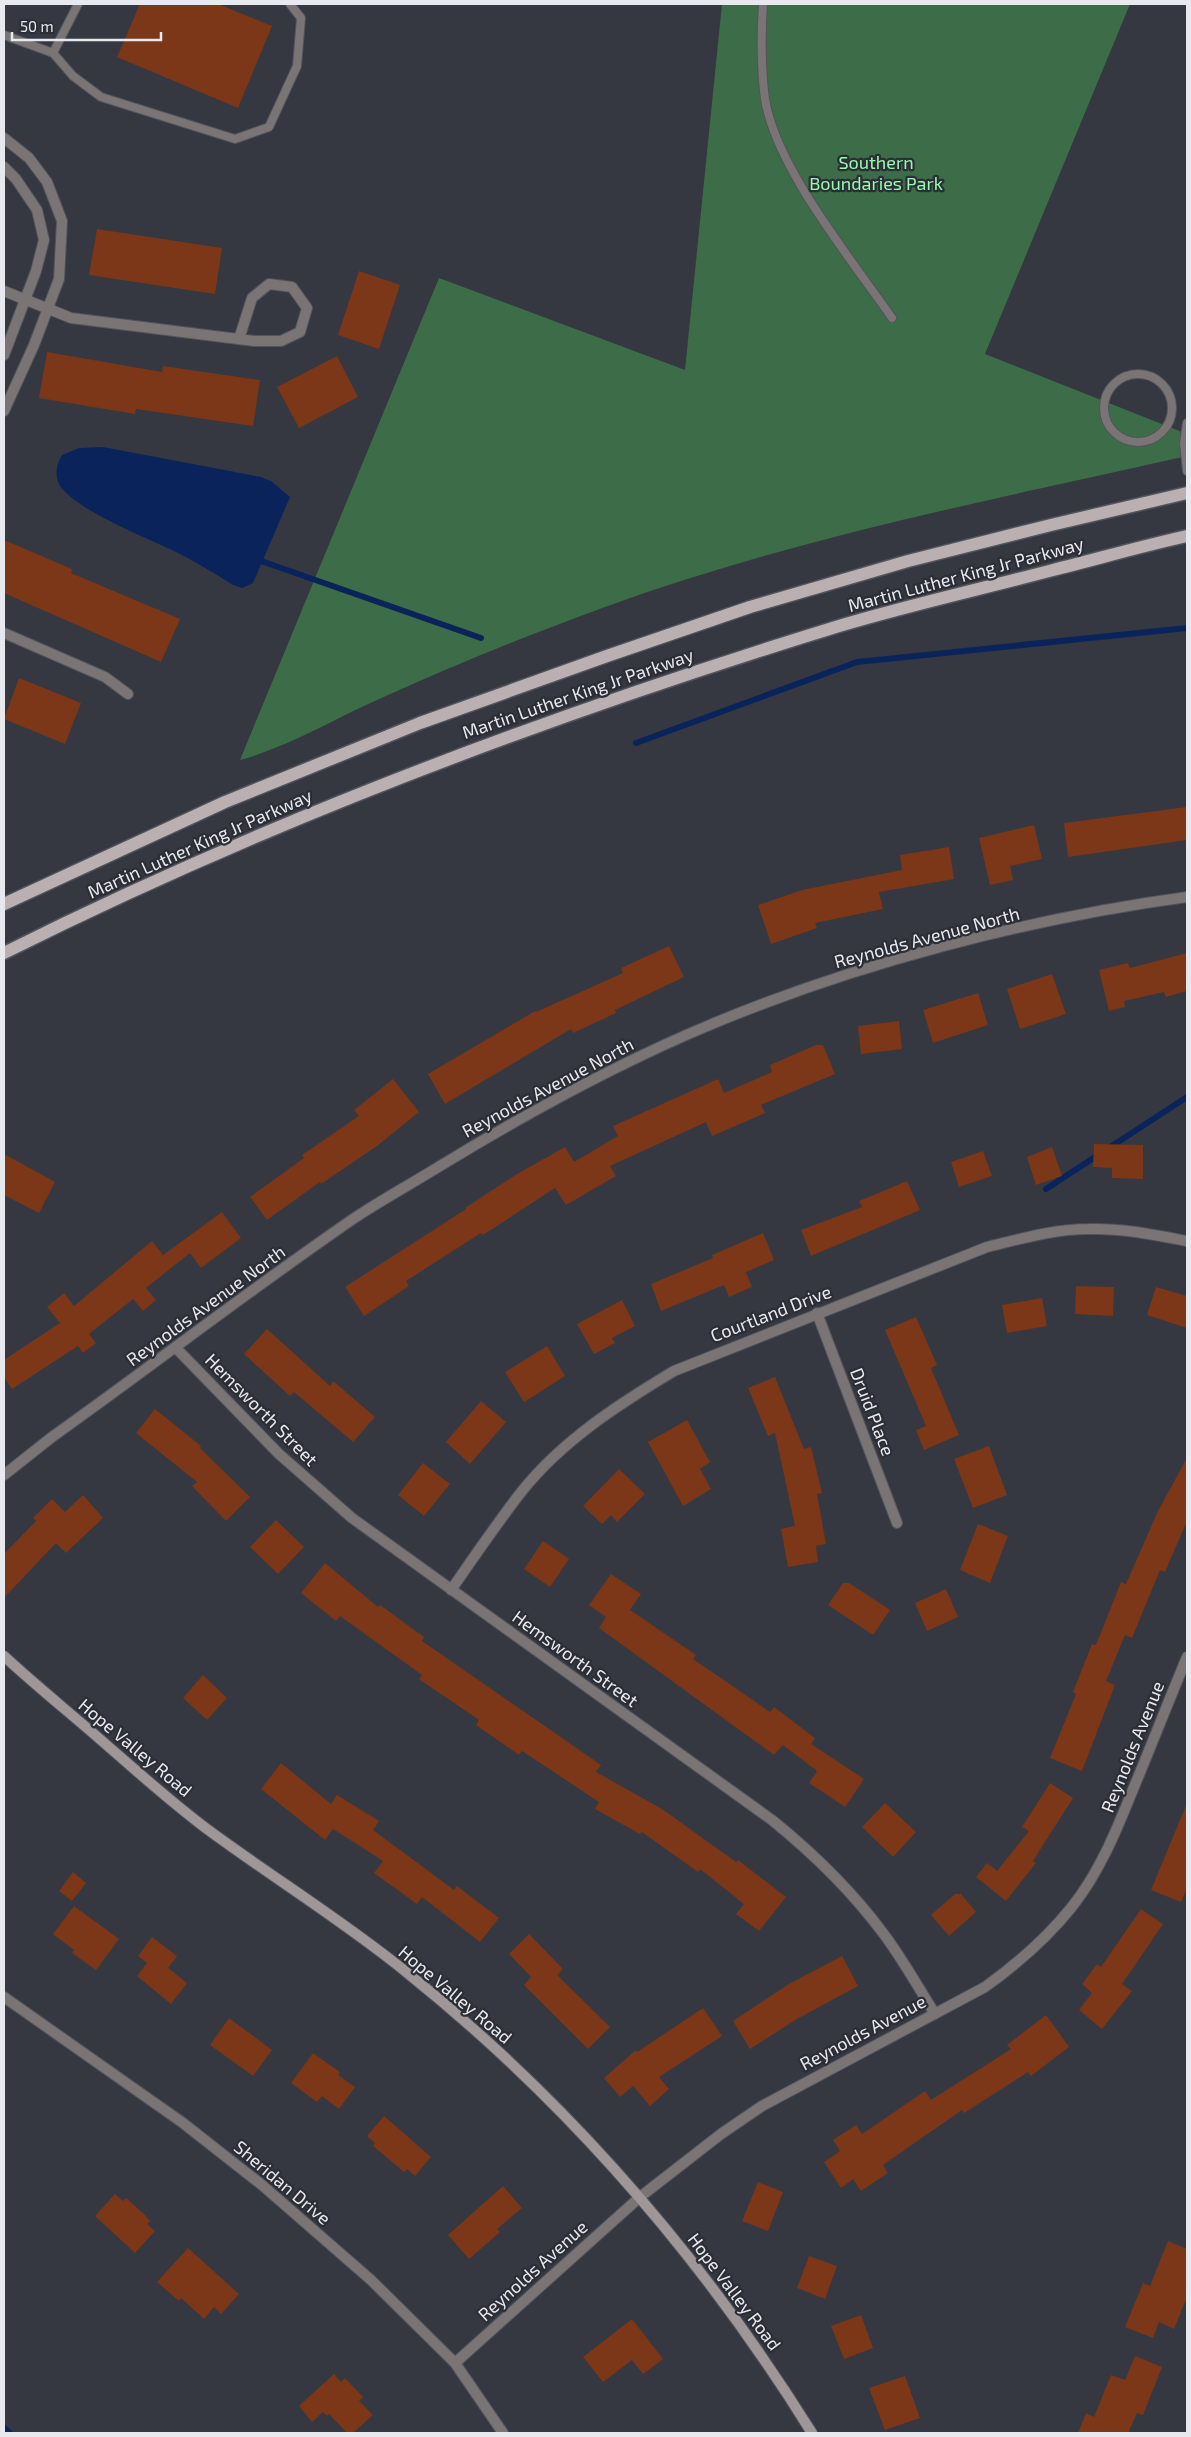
<svg xmlns="http://www.w3.org/2000/svg" width="1191" height="2437" viewBox="0 0 1191 2437" font-family="'Exo 2',sans-serif">
<style>
.green{fill:#3d6c49}
.water{fill:#0a245b}
.lines{fill:none;stroke-linecap:round;stroke-linejoin:round}
.stream{stroke:#0a245b;stroke-width:6}
.building{fill:#7b3717}
.service-casing{stroke:#51545c;stroke-width:10}
.minor-casing{stroke:#51545c;stroke-width:12}
.secondary-casing{stroke:#51545c;stroke-width:12}
.primary-casing{stroke:#51545c;stroke-width:15}
.service{stroke:#7a7475;stroke-width:8}
.minor{stroke:#7a7475;stroke-width:10}
.secondary{stroke:#9e9697;stroke-width:10}
.primary{stroke:#bab0b1;stroke-width:12}
.labels{text-anchor:middle;stroke-width:4.5;stroke-linejoin:round;paint-order:stroke}
.park-label{font-size:18px;fill:#99f9b1;stroke:#2b2e35}
.street-label{font-size:18px;fill:#e7e9ee;stroke:#2b2e35}
</style>
<rect width="100%" height="100%" fill="#353840"/>
<path class="green" d="M722 4H1130L985 354 1187 434V456C992 500 794 538 605 607 528 635 452 666 377 700 332 720 288 747 240 760L439 278 685 370Z"/>
<path class="water" d="M103 447 261 477 271 481 290 497 253 583 242 588 233 585C214 573 194 561 174 551 147 538 73 509 59 484 54 473 57 464 62 455L79 448Z"/>
<g class="lines">
<path class="stream" d="M257 557 264 562 481 638
M636 743 857 662 1187 628
M1046 1189 1187 1097
M4 2428 10 2433"/>
</g>
<path class="building" d="M140 4H218L272 26 238 108 117 57Z
M97 229 222 248 215 294 89 275Z
M359 271 400 285 379 349 338 335Z
M47 352 162 372 163 366 260 380 253 426 136 409 135 414 39 398Z
M337 356 358 397 299 428 277 387Z
M4 540 72 569 71 573 180 619 161 662 4 593Z
M19 678 81 703 65 744 4 719Z
M1187 807V840L1068 857 1064 823Z
M1034 825 1042 859 1010 866 1013 880 990 885 979 838Z
M949 847 954 879 879 892 883 909 815 923 817 928 771 944 758 905 802 890 902 870 900 855Z
M669 946 684 977 615 1010 616 1013 573 1033 571 1029 445 1104 428 1074 535 1011 536 1012 623 973 621 968Z
M1187 953V991L1166 997 1164 992 1124 1001 1125 1007 1109 1011 1099 970 1128 963 1130 968Z
M1052 974 1066 1014 1020 1029 1007 989Z
M978 993 988 1025 933 1043 923 1010Z
M899 1021 902 1049 861 1054 858 1026Z
M816 1045H823L835 1074 761 1105 765 1113 712 1136 706 1122 610 1166 616 1176 566 1205 555 1188 483 1235 481 1233 406 1281 409 1286 364 1316 345 1287 466 1209 465 1208 517 1174 565 1147 574 1162 618 1136 613 1126 718 1079 724 1093 772 1072 770 1065Z
M393 1079 419 1112 377 1146 321 1184 320 1182 267 1220 250 1197 304 1158 302 1155 359 1116 354 1110Z
M1094 1144 1143 1145V1179L1112 1178V1168L1093 1167Z
M1052 1147 1062 1176 1036 1185 1027 1157Z
M983 1151 992 1176 959 1187 951 1162Z
M4 1154 55 1182 39 1213 4 1195Z
M907 1181 920 1210 811 1256 801 1230 862 1207 859 1201Z
M222 1212 241 1238 201 1268 190 1253 146 1288 156 1300 143 1311 133 1299 89 1334 96 1343 83 1353 78 1346 12 1389 4 1377V1360L60 1323 47 1307 64 1293 74 1306 152 1241 163 1255Z
M763 1233 774 1260 746 1272 752 1287 729 1297 724 1285 661 1311 651 1284 713 1258 712 1255Z
M1076 1286 1114 1287 1113 1316 1075 1314Z
M1156 1287 1187 1296V1328L1147 1315Z
M1042 1298 1047 1326 1007 1333 1002 1305Z
M622 1300 635 1326 612 1338 615 1343 594 1354 577 1324Z
M916 1317 937 1365 931 1368 959 1435 924 1450 916 1430 926 1426 885 1330Z
M267 1329 330 1386 333 1381 375 1417 353 1442 294 1392 290 1396 244 1354Z
M547 1346 565 1376 524 1402 505 1372Z
M775 1377 804 1449 811 1447 822 1493 817 1494 826 1544 816 1546 818 1562 788 1567 781 1529 795 1526 775 1433 768 1436 748 1388Z
M481 1401 506 1422 470 1464 446 1442Z
M155 1409 201 1446 200 1448 250 1497 226 1521 192 1486 197 1482 136 1433Z
M687 1420 710 1462 700 1469 711 1489 683 1506 648 1442Z
M989 1446 1007 1495 973 1508 954 1459Z
M1187 1458V1521L1165 1572 1160 1570 1132 1638 1125 1635 1106 1681 1115 1685 1082 1771 1050 1758 1076 1694 1073 1692 1092 1644 1096 1645 1121 1582 1126 1584 1158 1511Z
M423 1463 450 1484 424 1516 398 1495Z
M619 1469 645 1494 617 1522 611 1515 602 1524 583 1506Z
M83 1495 103 1518 66 1553 56 1543 4 1598V1554L36 1521 33 1518 52 1499 65 1512Z
M276 1520 304 1547 278 1574 250 1547Z
M978 1524 1008 1536 990 1583 960 1570Z
M543 1541 569 1559 550 1587 524 1569Z
M325 1563 378 1607 380 1605 424 1637 422 1641 601 1765 596 1772 662 1809 736 1862 738 1860 786 1897 759 1931 736 1914 744 1904 700 1869 698 1872 642 1832 640 1834 595 1809 599 1802 522 1751 519 1755 476 1725 479 1720 419 1679 422 1675 340 1616 336 1621 301 1593Z
M611 1574 641 1594 630 1610 696 1655 693 1659 770 1712 774 1707 815 1738 811 1744 864 1779 845 1807 809 1783 817 1771 783 1745 774 1755 599 1628 606 1617 589 1605Z
M843 1583H849L890 1610 873 1635 828 1605Z
M946 1589 958 1617 927 1631 915 1603Z
M203 1675 227 1698 207 1720 183 1698Z
M281 1763 331 1804 337 1795 379 1821 373 1830 454 1890 457 1886 499 1918 480 1942 422 1897 417 1904 374 1873 383 1861 333 1829 325 1840 261 1789Z
M1050 1783 1073 1798 1033 1861 1036 1863 1006 1901 976 1877 987 1863 997 1871 1029 1831 1022 1827Z
M885 1803 916 1832 893 1857 862 1827Z
M1187 1803V1888L1181 1902 1151 1890Z
M73 1872 86 1883 72 1901 59 1891Z
M955 1894H961L976 1912 949 1936 931 1915Z
M74 1906 119 1939 96 1970 72 1953 74 1950 53 1934Z
M1141 1909 1163 1924 1122 1984 1132 1991 1102 2029 1079 2010 1092 1993 1082 1984 1097 1964 1101 1967Z
M529 1934 563 1969 557 1975 610 2027 588 2049 524 1985 531 1977 509 1954Z
M152 1937 177 1956 168 1968 187 1983 171 2004 137 1976 147 1963 138 1956Z
M842 1956 858 1986 797 2019 750 2049 733 2021 789 1984Z
M703 2008 722 2036 659 2077 669 2089 650 2106 633 2086 620 2097 604 2078 636 2050 637 2052Z
M1046 2015 1069 2047 1031 2076 1028 2072 964 2113 962 2110 883 2165 888 2173 861 2191 853 2179 841 2188 824 2162 840 2151 833 2140 856 2125 862 2134 925 2091 931 2100 1011 2049 1007 2045Z
M229 2018 272 2050 253 2076 210 2045Z
M313 2053 340 2072 338 2075 355 2087 339 2109 322 2096 317 2102 291 2083Z
M384 2116 431 2157 415 2176 407 2169 404 2172 373 2146 375 2143 367 2136Z
M758 2182 783 2192 768 2231 742 2221Z
M503 2186 522 2208 497 2229 500 2232 469 2259 448 2235Z
M115 2194 123 2201 126 2198 143 2213 150 2221 147 2224 155 2231 135 2253 95 2216Z
M1168 2241 1187 2249V2297L1174 2329 1159 2322 1153 2338 1125 2327 1143 2283 1150 2286Z
M188 2248 239 2294 221 2314 214 2307 204 2319 181 2298 179 2301 157 2282Z
M809 2256 837 2266 825 2299 797 2288Z
M861 2315 873 2348 844 2359 831 2326Z
M632 2319 663 2359 643 2374 632 2360 603 2382 583 2357Z
M1135 2356 1162 2367 1143 2415 1137 2413 1129 2431 1133 2433H1078L1086 2413 1094 2417 1111 2375 1125 2380Z
M334 2374 341 2382 345 2378 363 2397 359 2401 373 2415 353 2433H347L329 2414 327 2416 323 2412 312 2422 299 2406Z
M905 2376 920 2418 885 2430 869 2388Z"/>
<g class="lines">
<g class="service-casing">
<path id="service" d="M763 4C761 31 761 71 765 99 776 168 852 260 892 318
M4 35 53 53 73 76 101 97 235 139 269 127 297 66 301 18 290 4
M53 53 78 4
M1104 408a34 34 0 1 1 68 0a34 34 0 1 1-68 0Z
M1187 423 1184 443 1187 471"/>
</g>
<g class="minor-casing">
<path id="minor" d="M4 138 29 158 47 182 62 221 59 279 34 345 4 411
M4 167 16 179 37 210 44 240 36 271 4 355
M4 291 71 318 254 341H281L300 332 307 308 292 287 269 284 252 298 239 339
M4 633 105 677 128 694
M817 1313 897 1523
M176 1348 279 1454 352 1518 772 1820C814 1854 851 1890 883 1933 902 1958 918 1987 935 2014
M4 1475 52 1437C153 1365 251 1289 353 1219 381 1200 411 1184 440 1166 527 1113 618 1063 712 1024 858 963 1031 918 1187 897
M451 1590C474 1557 497 1523 522 1491 563 1440 619 1404 674 1371L987 1247C1020 1239 1054 1229 1089 1229 1122 1228 1155 1235 1187 1241
M4 1997 183 2123 262 2185 371 2280 455 2363 503 2433
M455 2363 640 2197 721 2134 762 2106 985 1987C1017 1964 1046 1939 1071 1908 1100 1872 1117 1829 1134 1787 1152 1744 1169 1700 1187 1657"/>
</g>
<g class="secondary-casing">
<path id="secondary" d="M4 1656C33 1683 64 1708 94 1734 131 1766 167 1799 207 1829 272 1877 342 1920 405 1971 566 2100 703 2258 812 2433"/>
</g>
<g class="primary-casing">
<path id="primary" d="M4 904 225 802 420 723 607 656 750 607 908 561 1051 525 1187 493
M4 953C271 819 553 714 839 626 909 605 981 589 1053 570 1097 559 1142 546 1187 536"/>
</g>
<use href="#service" class="service"/>
<use href="#minor" class="minor"/>
<use href="#secondary" class="secondary"/>
<use href="#primary" class="primary"/>
</g>
<g class="labels">
<g class="park-label">
<text x="876" y="169">Southern<tspan x="876" dy="21">Boundaries Park</tspan></text>
</g>
<g class="street-label">
<text transform="translate(966 575) rotate(-15)" y="6">Martin Luther King Jr Parkway</text>
<text transform="translate(578 694) rotate(-19)" y="6">Martin Luther King Jr Parkway</text>
<text transform="translate(200 844) rotate(-24)" y="6">Martin Luther King Jr Parkway</text>
<text transform="translate(927 938) rotate(-15)" y="6">Reynolds Avenue North</text>
<text transform="translate(548 1088) rotate(-28)" y="6">Reynolds Avenue North</text>
<text transform="translate(206 1306) rotate(-36)" y="6">Reynolds Avenue North</text>
<text transform="translate(771 1314) rotate(-21)" y="6">Courtland Drive</text>
<text transform="translate(261 1410) rotate(45)" y="6">Hemsworth Street</text>
<text transform="translate(872 1412) rotate(69)" y="6">Druid Place</text>
<text transform="translate(575 1659) rotate(36)" y="6">Hemsworth Street</text>
<text transform="translate(1133 1747) rotate(-68)" y="6">Reynolds Avenue</text>
<text transform="translate(135 1748) rotate(40)" y="6">Hope Valley Road</text>
<text transform="translate(455 1995) rotate(40)" y="6">Hope Valley Road</text>
<text transform="translate(863 2033) rotate(-28)" y="6">Reynolds Avenue</text>
<text transform="translate(282 2183) rotate(40)" y="6">Sheridan Drive</text>
<text transform="translate(533 2271) rotate(-42)" y="6">Reynolds Avenue</text>
<text transform="translate(734 2292) rotate(53)" y="6">Hope Valley Road</text>
</g>
</g>
<rect width="1191" height="2437" fill="none" stroke="#e7e9ee" stroke-width="10"/>
<path d="M12 32v8h149v-8" fill="none" stroke="#e7e9ee" stroke-width="2.5"/>
<text x="20" y="32" font-size="15" fill="#e7e9ee" stroke="#2b2e35" stroke-width="4" paint-order="stroke">50 m</text>
</svg>
